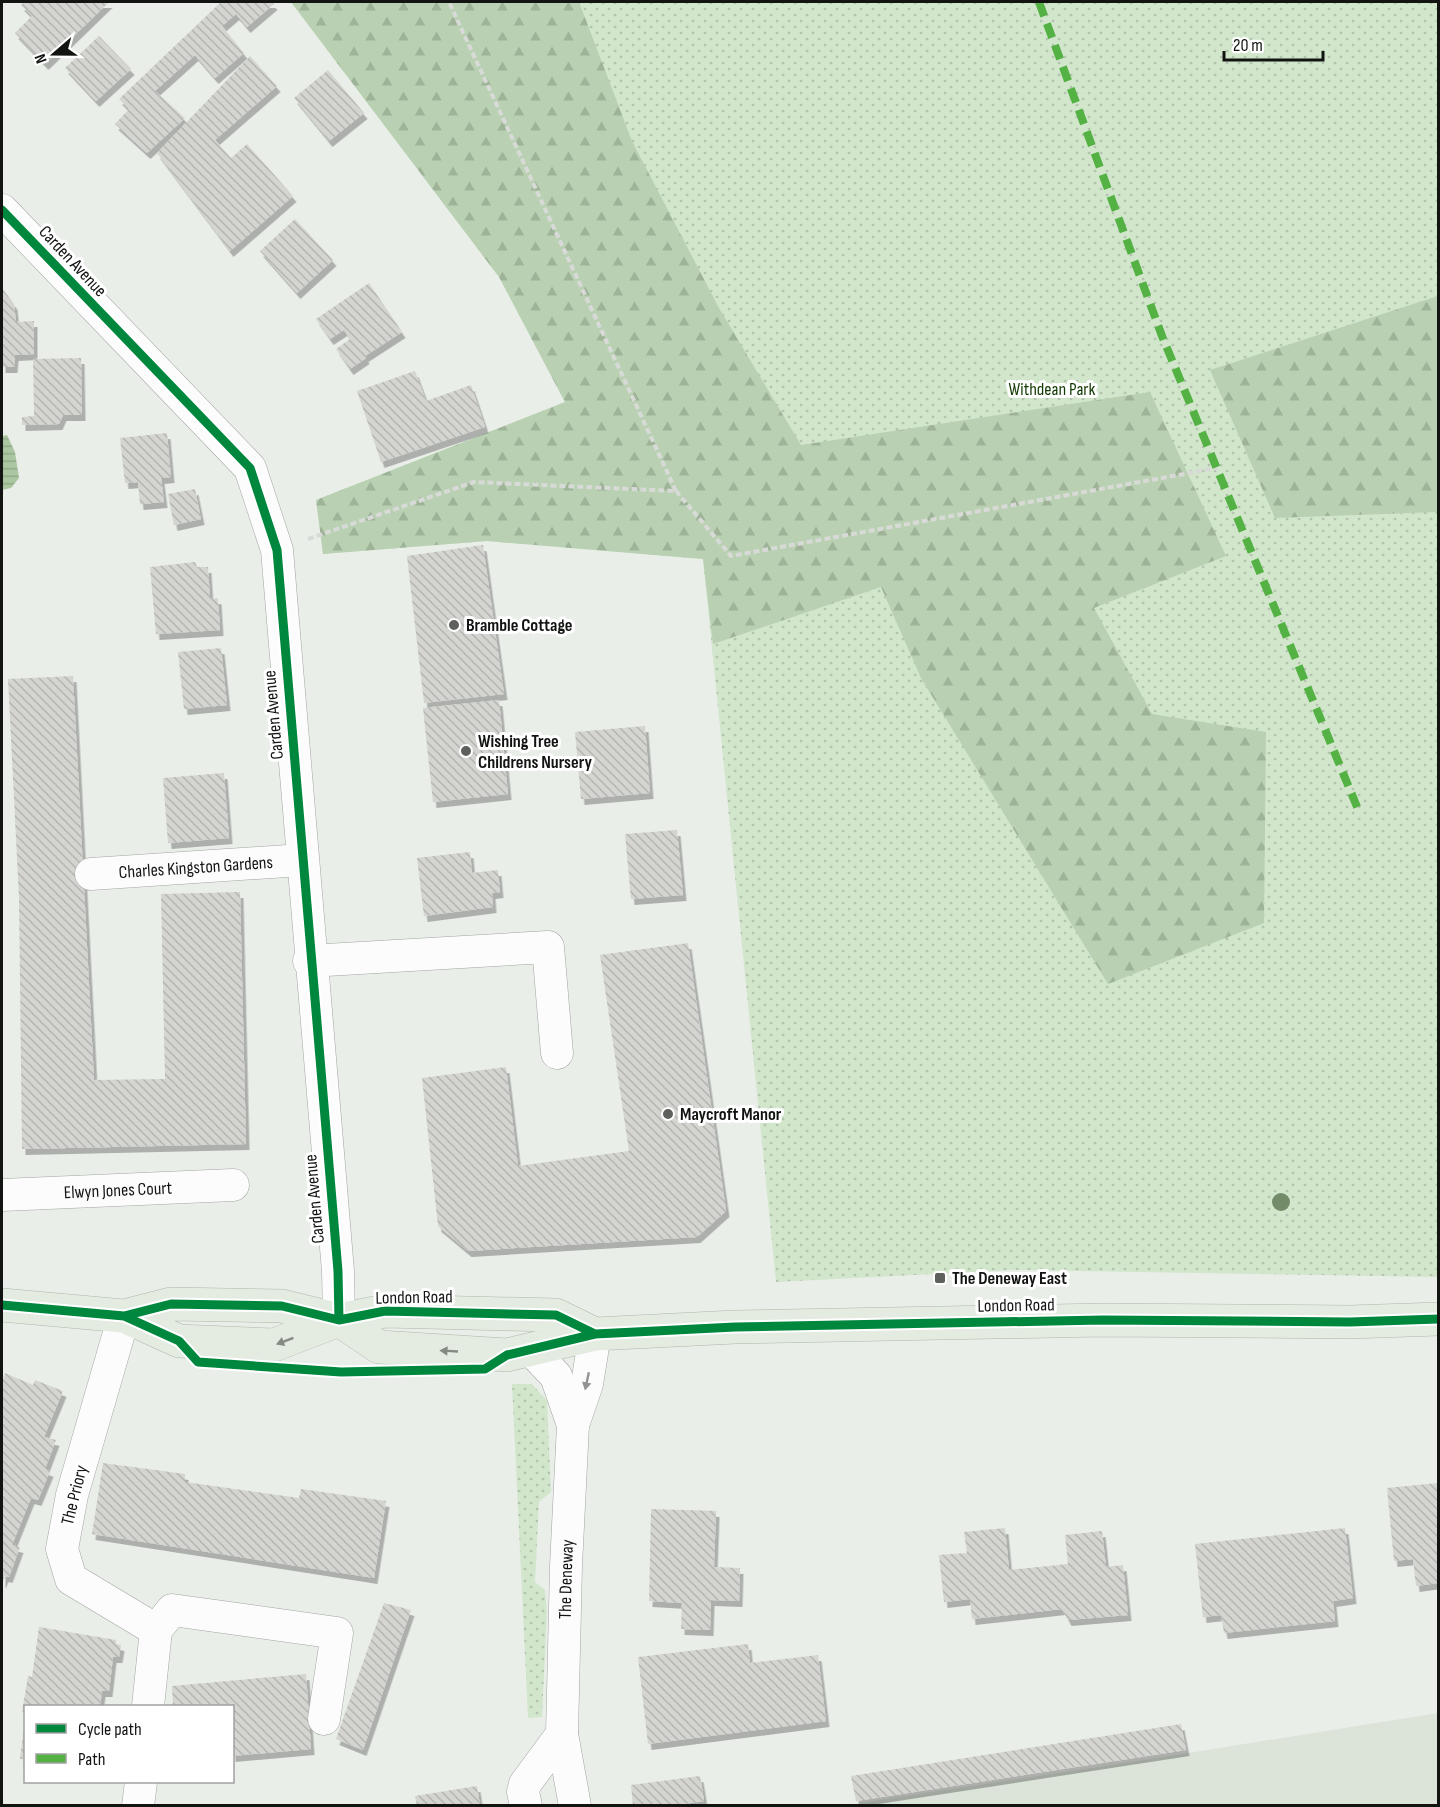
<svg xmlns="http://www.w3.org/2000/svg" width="1440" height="1807" viewBox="0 0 1440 1807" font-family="'Sofia Sans Condensed',sans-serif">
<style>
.built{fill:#dce3d9}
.grass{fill:url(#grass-dots)}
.forest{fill:url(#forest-firs)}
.water{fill:url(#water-rules)}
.building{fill:url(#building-back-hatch);filter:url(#shadow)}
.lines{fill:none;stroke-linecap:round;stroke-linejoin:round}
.minor-casing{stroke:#a2a5a2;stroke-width:33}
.highway-casing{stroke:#aeb8ab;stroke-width:34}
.path{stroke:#d8dad8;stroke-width:4;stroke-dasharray:6 3;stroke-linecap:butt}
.minor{stroke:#fcfcfc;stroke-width:32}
.highway{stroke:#e4ebe1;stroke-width:33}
.quiet{stroke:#54b144;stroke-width:8;stroke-dasharray:15 8;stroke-linecap:butt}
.cycleway-casing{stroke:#fff;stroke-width:13}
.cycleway{stroke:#00873e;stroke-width:9}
.tree{fill:#748b6a}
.oneway{fill:#858a83}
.oneway2{fill:#929492}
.poi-dot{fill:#5d605d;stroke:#fff;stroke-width:2}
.labels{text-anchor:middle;stroke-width:6;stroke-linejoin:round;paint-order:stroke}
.street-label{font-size:18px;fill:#111411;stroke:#fff}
.park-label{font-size:18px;fill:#133a03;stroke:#fff}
.poi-label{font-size:18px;font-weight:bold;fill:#111411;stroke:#fff;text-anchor:start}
</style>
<defs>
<pattern id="grass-dots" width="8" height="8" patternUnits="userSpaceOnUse" patternTransform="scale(1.5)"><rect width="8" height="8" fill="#d2e6cc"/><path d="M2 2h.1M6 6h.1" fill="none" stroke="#b3c4ae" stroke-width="1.8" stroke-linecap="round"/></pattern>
<pattern id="forest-firs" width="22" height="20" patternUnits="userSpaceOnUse" patternTransform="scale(1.5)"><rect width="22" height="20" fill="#b9d1b2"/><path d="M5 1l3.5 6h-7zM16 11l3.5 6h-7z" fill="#9eb398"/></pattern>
<pattern id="water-rules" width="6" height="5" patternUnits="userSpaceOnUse" patternTransform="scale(1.5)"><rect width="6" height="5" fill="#aac7a1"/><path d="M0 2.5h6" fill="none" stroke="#91aa8a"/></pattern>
<pattern id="building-back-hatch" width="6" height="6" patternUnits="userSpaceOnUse" patternTransform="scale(1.5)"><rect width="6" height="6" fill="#d4d4d1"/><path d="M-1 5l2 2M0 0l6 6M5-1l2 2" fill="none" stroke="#b5b5b2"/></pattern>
<filter id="shadow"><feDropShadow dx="3.5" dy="6" stdDeviation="0" flood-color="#0004"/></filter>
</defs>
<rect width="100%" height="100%" fill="#eaeee9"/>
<path class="built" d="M1438 1713V1805H847L1157 1758Z"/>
<path class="grass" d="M291 2H1438V1277L1013 1270 776 1282 703 559 487 541 323 554 316 500 565 402 499 277Z
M512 1384H532L547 1401 551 1492 539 1502 535 1582 545 1590 547 1613 542 1717 528 1718Z"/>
<path class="forest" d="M291 2H579L632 141 719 308 801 445 1150 392 1226 556 1094 608 1152 714 1266 732 1264 923 1108 984 921 678 881 587 713 644 703 559 487 541 323 554 316 500 565 402 499 277Z
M1438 296V512L1275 518 1210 370Z"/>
<path class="water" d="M7 435 15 452 19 478 11 488 2 490V436Z"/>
<path class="building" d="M24 2H109L45 64 15 33 32 16 21 5Z
M221 2H272L274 4 247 27 236 14 222 26 244 53 215 78 195 55 155 91 185 118 147 153 115 124 129 109 119 99Z
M99 36 131 69 96 101 65 68Z
M250 56 277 86 215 140 231 158 247 144 293 196 230 251 157 153Z
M328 70 364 113 329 141 294 98Z
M295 219 333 260 297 293 260 251Z
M369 283 402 332 365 356 366 358 350 369 336 349 350 339 344 330 330 339 316 319Z
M2 288 14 304 16 322 34 321V354L15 355 14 367H2Z
M81 358 82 415H63L59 424 22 425V417L34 416 33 359Z
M415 371 426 401 471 385 485 427 381 462 357 391Z
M167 433 171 477 161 478 164 502 140 504 138 482 125 483 120 438Z
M195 489 201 519 174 525 168 494Z
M483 545 504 694 424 703 407 556Z
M195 562 197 567H208L210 599 218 598 220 630 156 634 150 567Z
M221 648 227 705 184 709 178 652Z
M73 676 94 1080 165 1079 161 894 240 892 246 1144 22 1149 19 898 8 679Z
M499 700 508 794 433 802 423 708Z
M645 726 650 793 581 799 575 732Z
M224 773 229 838 168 843 163 778Z
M677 830 683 895 631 899 625 834Z
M470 852 472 873 498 870 500 892 492 893 493 907 424 916 417 858Z
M688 943 726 1211 697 1237 468 1251 438 1226 422 1078 506 1067 518 1166 629 1151 600 955Z
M5 1373 33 1385 35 1380 63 1391 44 1437 56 1440 45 1469 50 1471 38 1500 31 1498 12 1545 20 1547 9 1577 5 1576 2 1583V1383Z
M103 1463 185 1474V1482L299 1498 301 1489 386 1501 374 1578 92 1534Z
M1438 1483V1583L1416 1586 1413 1559 1394 1561 1387 1488Z
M651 1509 716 1511 714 1567 740 1568 739 1601 711 1600 710 1630 681 1629 682 1603 649 1601Z
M1005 1528 1009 1570 1068 1564 1065 1535 1102 1531 1106 1567 1123 1565 1128 1615 1068 1620 1062 1609 972 1619 970 1599 944 1602 939 1555 967 1553 964 1532Z
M1345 1528 1353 1598 1333 1601 1335 1621 1224 1633 1221 1615 1203 1617 1195 1544Z
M384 1603 411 1610 363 1750 336 1739Z
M39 1627 116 1640V1644L121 1645 119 1657H113L109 1691H102L100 1706H26V1713L22 1712 28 1676 32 1677Z
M748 1644 750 1663 818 1655 826 1721 648 1744 638 1657Z
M306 1674 311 1749 232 1756V1706H173L172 1686Z
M1181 1724 1186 1750 856 1801 851 1776Z
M24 1727H26V1759H20Z
M700 1776 704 1801 672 1806H633L631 1785Z
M477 1786 480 1806H417L415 1796Z"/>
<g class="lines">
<g class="minor-casing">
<g id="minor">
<path d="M2 210 250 468 277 550 338 1271 339 1320"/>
<path id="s1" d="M91 874 302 860"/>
<path d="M309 961 548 947 557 1053"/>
<path id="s2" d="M2 1195 233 1185"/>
<path d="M124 1316 72 1495 62 1549 71 1579 156 1630 148 1706"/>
<path d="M532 1351 556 1376 573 1425"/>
<path d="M156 1630 172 1610 337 1633 324 1719"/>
<path d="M138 1806 141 1782"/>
<path d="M526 1806 523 1792 525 1784 562 1734"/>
<path id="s3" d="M575 1806 562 1734 566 1566 573 1425 587 1384 595 1334"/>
</g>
</g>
<g class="highway-casing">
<path id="highway" d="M2 1305 124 1316 171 1304 282 1306 339 1320 379 1347 507 1355 595 1334 735 1327 1103 1320 1350 1322 1438 1319
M124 1316 179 1341 274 1345 339 1320 385 1311 556 1315 595 1334"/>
</g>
<path class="path" d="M676 491 731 556 1217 468
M308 539 474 482 676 491 449 2"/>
<use href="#minor" class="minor"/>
<use href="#highway" class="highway"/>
<path class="quiet" d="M1039 2 1162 336 1360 814"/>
<g class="cycleway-casing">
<path id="cycleway" d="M2 210 250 468 277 550 338 1271 339 1320
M2 1305 124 1316 171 1304 282 1306 339 1320 385 1311 556 1315 595 1334
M124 1316 179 1341 198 1362 341 1372 485 1369 507 1355 595 1334 735 1327 1103 1320 1350 1322 1438 1319"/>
</g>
<use href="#cycleway" class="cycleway"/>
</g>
<circle class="tree" cx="1281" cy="1202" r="9"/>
<defs><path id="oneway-solid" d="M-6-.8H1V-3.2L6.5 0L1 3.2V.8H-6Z" transform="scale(1.5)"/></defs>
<g class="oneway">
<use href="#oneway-solid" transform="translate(285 1341) rotate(159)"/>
<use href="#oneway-solid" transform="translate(449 1351) rotate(-177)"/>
</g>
<use class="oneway2" href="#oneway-solid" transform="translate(587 1381) rotate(102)"/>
<g class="poi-dot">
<circle cx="454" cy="625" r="6"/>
<circle cx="466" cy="751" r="6"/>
<circle cx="668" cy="1114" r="6"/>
<rect x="934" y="1272" width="12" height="12" rx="3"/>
</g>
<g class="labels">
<g class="street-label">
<text transform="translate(73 261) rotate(47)" y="6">Carden Avenue</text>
<text transform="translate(273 715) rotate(-95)" y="6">Carden Avenue</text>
<text dy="6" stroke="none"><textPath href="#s1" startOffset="105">Charles Kingston Gardens</textPath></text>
<text dy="6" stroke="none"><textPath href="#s2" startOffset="116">Elwyn Jones Court</textPath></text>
<text transform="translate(314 1199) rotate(-95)" y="6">Carden Avenue</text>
<text transform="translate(414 1297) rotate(-1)" y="6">London Road</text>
<text transform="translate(1016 1305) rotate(-1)" y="6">London Road</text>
<text transform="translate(74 1495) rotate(-76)" y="6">The Priory</text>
<text dy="6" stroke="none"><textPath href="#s3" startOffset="228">The Deneway</textPath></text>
</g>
<g class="park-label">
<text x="1052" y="395">Withdean Park</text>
</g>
<g class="poi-label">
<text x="466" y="631">Bramble Cottage</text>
<text x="478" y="747">Wishing Tree<tspan x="478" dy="21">Childrens Nursery</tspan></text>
<text x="680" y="1120">Maycroft Manor</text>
<text x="952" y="1284">The Deneway East</text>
</g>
</g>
<rect width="1440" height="1807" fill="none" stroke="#111411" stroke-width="6"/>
<rect x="24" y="1705" width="210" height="78" fill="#ffffff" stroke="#a0a1a0" stroke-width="1.5"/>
<rect x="36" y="1724" width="30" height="9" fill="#00873e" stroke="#a0a1a0" stroke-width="1.5"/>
<text x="78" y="1735" font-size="18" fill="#111411">Cycle path</text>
<rect x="36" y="1754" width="30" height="9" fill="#54b144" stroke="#a0a1a0" stroke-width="1.5"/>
<text x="78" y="1765" font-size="18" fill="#111411">Path</text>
<g transform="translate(54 54) rotate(250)" stroke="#ffffff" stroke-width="4.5" paint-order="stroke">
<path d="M0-4.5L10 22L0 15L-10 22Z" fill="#111411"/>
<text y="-9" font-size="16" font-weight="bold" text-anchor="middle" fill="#111411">N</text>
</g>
<path d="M1224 51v9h99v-9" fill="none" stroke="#111411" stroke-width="3"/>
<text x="1233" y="51" font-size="18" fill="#111411" stroke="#ffffff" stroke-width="4.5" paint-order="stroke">20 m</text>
</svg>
